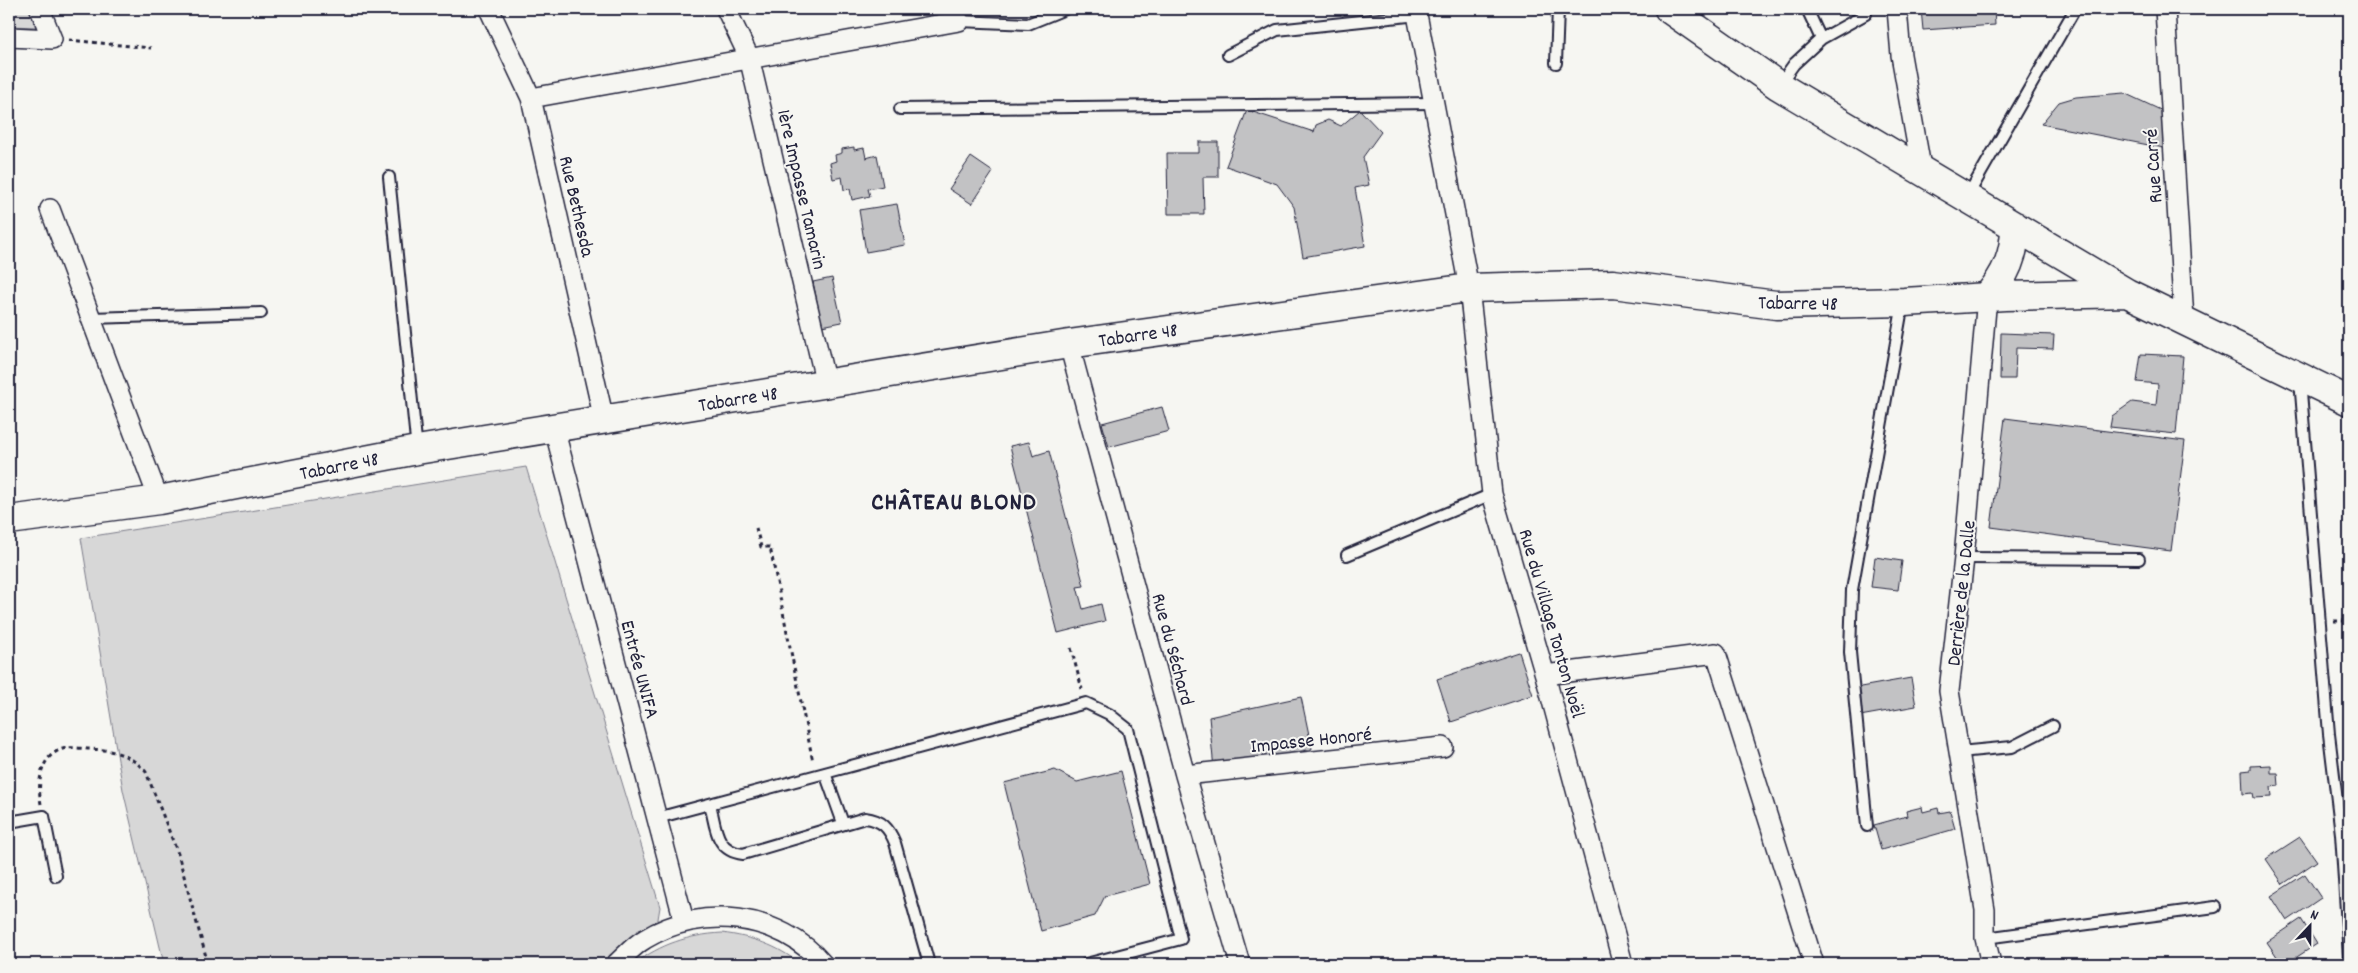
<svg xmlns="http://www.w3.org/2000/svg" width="2358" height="973" viewBox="0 0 2358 973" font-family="Dekko,sans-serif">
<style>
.green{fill:#d7d7d7;stroke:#7c7c89}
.building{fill:#c2c2c4;stroke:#22223b}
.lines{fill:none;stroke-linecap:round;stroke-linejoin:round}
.lane-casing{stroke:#22223b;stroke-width:14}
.street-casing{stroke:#22223b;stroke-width:22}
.secondary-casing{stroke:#22223b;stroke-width:31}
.path{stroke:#22223b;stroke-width:3;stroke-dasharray:4 4;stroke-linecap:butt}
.lane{stroke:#f6f6f2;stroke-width:10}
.street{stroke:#f6f6f2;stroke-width:19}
.secondary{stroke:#f6f6f2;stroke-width:28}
.labels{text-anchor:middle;stroke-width:4;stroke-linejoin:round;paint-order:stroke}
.street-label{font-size:20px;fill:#22223b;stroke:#f6f6f2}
.district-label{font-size:25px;font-weight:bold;letter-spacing:1px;fill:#22223b;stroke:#f6f6f2}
</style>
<rect width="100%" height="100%" fill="#f6f6f2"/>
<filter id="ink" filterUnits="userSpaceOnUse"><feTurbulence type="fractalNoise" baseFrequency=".02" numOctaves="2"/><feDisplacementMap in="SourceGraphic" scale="10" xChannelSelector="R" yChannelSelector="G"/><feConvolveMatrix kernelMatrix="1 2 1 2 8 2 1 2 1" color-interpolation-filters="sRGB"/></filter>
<g filter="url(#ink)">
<path class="green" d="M9 9H31L39 27 9 26Z
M526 467 660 907 657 925 607 964H164L123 790 81 538Z
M722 933C752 937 777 945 800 964H634C661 944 688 935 722 933Z"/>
<path class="building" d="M1921 9H1994L1995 25 1923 30Z
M2124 93 2167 113 2169 149 2041 124 2059 102 2076 97Z
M1247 110 1314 132 1316 125 1328 120 1341 126 1360 110 1381 132 1363 157 1369 185 1355 188 1365 246 1303 257 1294 207 1277 184 1226 166Z
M1199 142H1218V177H1203L1204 214H1168L1167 153H1199Z
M854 147V150L864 148 866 158 877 155 883 186 868 189 870 196 852 200 850 189 844 190 842 177 833 179 830 163 836 161 835 155 842 153V149Z
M971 157 993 172 972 204 949 189Z
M897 204 905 245 866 252 859 210Z
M832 278 842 322 822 326 813 282Z
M2001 333 2054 335 2053 349 2016 348 2015 379H2000Z
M2141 354 2183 356 2176 434 2110 427 2112 416 2132 402 2156 405 2158 384 2137 382Z
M1162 407 1169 431 1109 447 1102 423Z
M2005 418 2185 441 2171 551 1991 527Z
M1029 442 1033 456 1049 451 1084 586 1077 587 1083 609 1101 604 1105 621 1058 633 1010 446Z
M1875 557 1902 561 1898 590 1871 587Z
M1519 652 1533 695 1451 722 1437 679Z
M1911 678 1916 706 1860 716 1855 688Z
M1301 697 1312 749 1214 769 1209 717Z
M2271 765V773H2278L2279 786 2271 787 2272 797 2254 798 2253 793 2243 794 2242 771 2251 770V766Z
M1055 770 1077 782 1121 771 1150 884 1105 896 1095 916 1041 931 1004 783Z
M1922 807 1923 812 1938 808 1939 813 1950 811 1955 829 1881 850 1874 825 1907 816 1906 811Z
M2300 837 2317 861 2283 884 2266 859Z
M2305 874 2321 898 2287 921 2271 896Z
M2301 919 2317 944 2286 964H2282L2267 942Z"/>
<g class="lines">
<g class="lane-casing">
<path id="lane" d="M1807 9 1821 39
M959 21 1028 24 1065 9
M1228 55 1277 30 1418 15
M1556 63 1558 9
M1779 85 1794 64 1821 39 1866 14
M900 109 1435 103
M389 177 417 450
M1967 197 2075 9
M90 318 261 313
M2300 380 2329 734 2341 834 2349 957
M1347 555 1492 494
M1964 558 2139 559
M1959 752 2012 747 2053 726
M825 773 843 823
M710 804C716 827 715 851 743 854L865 818C882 820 889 828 895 843L929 964
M657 818 1086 703 1109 714 1128 729 1181 939 1086 964
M9 822 44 816 56 876
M1867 826 1850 652 1852 590 1903 303
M1985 938 2215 907"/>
</g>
<g class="street-casing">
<path id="street" d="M489 9 531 98 604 420
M726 9 749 57 826 384
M1416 9 1469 288 1492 494 1545 675 1623 964
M1897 9 1901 55 1922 173
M2165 9 2184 320
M9 37 52 39 40 9
M531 98 959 21 952 9
M50 209 159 500
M1987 297 1964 558 1949 691 1985 910V938L1991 964
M1069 344 1185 775 1240 964
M554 428 684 921
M1545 675 1716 653 1814 964
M1185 775 1443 747
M616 964C625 956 634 945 645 939 702 904 780 913 823 964"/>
</g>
<g class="secondary-casing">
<path id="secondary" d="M1669 9 1779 86 2127 293 2349 401
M1987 297C2006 275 2015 255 2015 226
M9 520 159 500 417 450 1069 344 1469 288 1613 284 1776 305 1904 302 2005 296 2127 293"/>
</g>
<path class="path" d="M69 40 151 48
M756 528 761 547H770L813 762
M2334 621H2349
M1071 648 1082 689
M41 804C37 783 40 752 67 748 75 747 83 749 91 749 113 750 130 754 146 772L178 854 208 964"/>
<use href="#lane" class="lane"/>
<use href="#street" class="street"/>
<use href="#secondary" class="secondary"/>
</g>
</g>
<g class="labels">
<g class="street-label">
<text transform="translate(2152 166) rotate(-94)" y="7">Rue Carré</text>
<text transform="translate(803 189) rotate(77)" y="7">1ère Impasse Tamarin</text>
<text transform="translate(578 206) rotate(77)" y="7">Rue Bethesda</text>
<text transform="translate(1798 302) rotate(1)" y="7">Tabarre 48</text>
<text transform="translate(1138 334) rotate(-8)" y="7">Tabarre 48</text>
<text transform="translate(738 398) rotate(-9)" y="7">Tabarre 48</text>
<text transform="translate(339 465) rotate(-11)" y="7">Tabarre 48</text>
<text transform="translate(1960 593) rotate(-84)" y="7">Derrière de la Dalle</text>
<text transform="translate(1553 623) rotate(74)" y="7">Rue du Village Tonton Noël</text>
<text transform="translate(1174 649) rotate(75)" y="7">Rue du Séchard</text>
<text transform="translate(641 669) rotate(75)" y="7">Entrée UNIFA</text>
<text transform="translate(1311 739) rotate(-6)" y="7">Impasse Honoré</text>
</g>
<g class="district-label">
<text x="954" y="509">CHÂTEAU BLOND</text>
</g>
</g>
<rect width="2358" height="973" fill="none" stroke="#f6f6f2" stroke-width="30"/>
<rect x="15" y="15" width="2328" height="943" fill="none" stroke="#22223b" stroke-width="2" filter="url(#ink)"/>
<g transform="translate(2310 926) rotate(22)" stroke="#f6f6f2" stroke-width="4" paint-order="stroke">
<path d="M0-4L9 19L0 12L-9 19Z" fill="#22223b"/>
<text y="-8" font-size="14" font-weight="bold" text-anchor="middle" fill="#22223b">N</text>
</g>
</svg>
